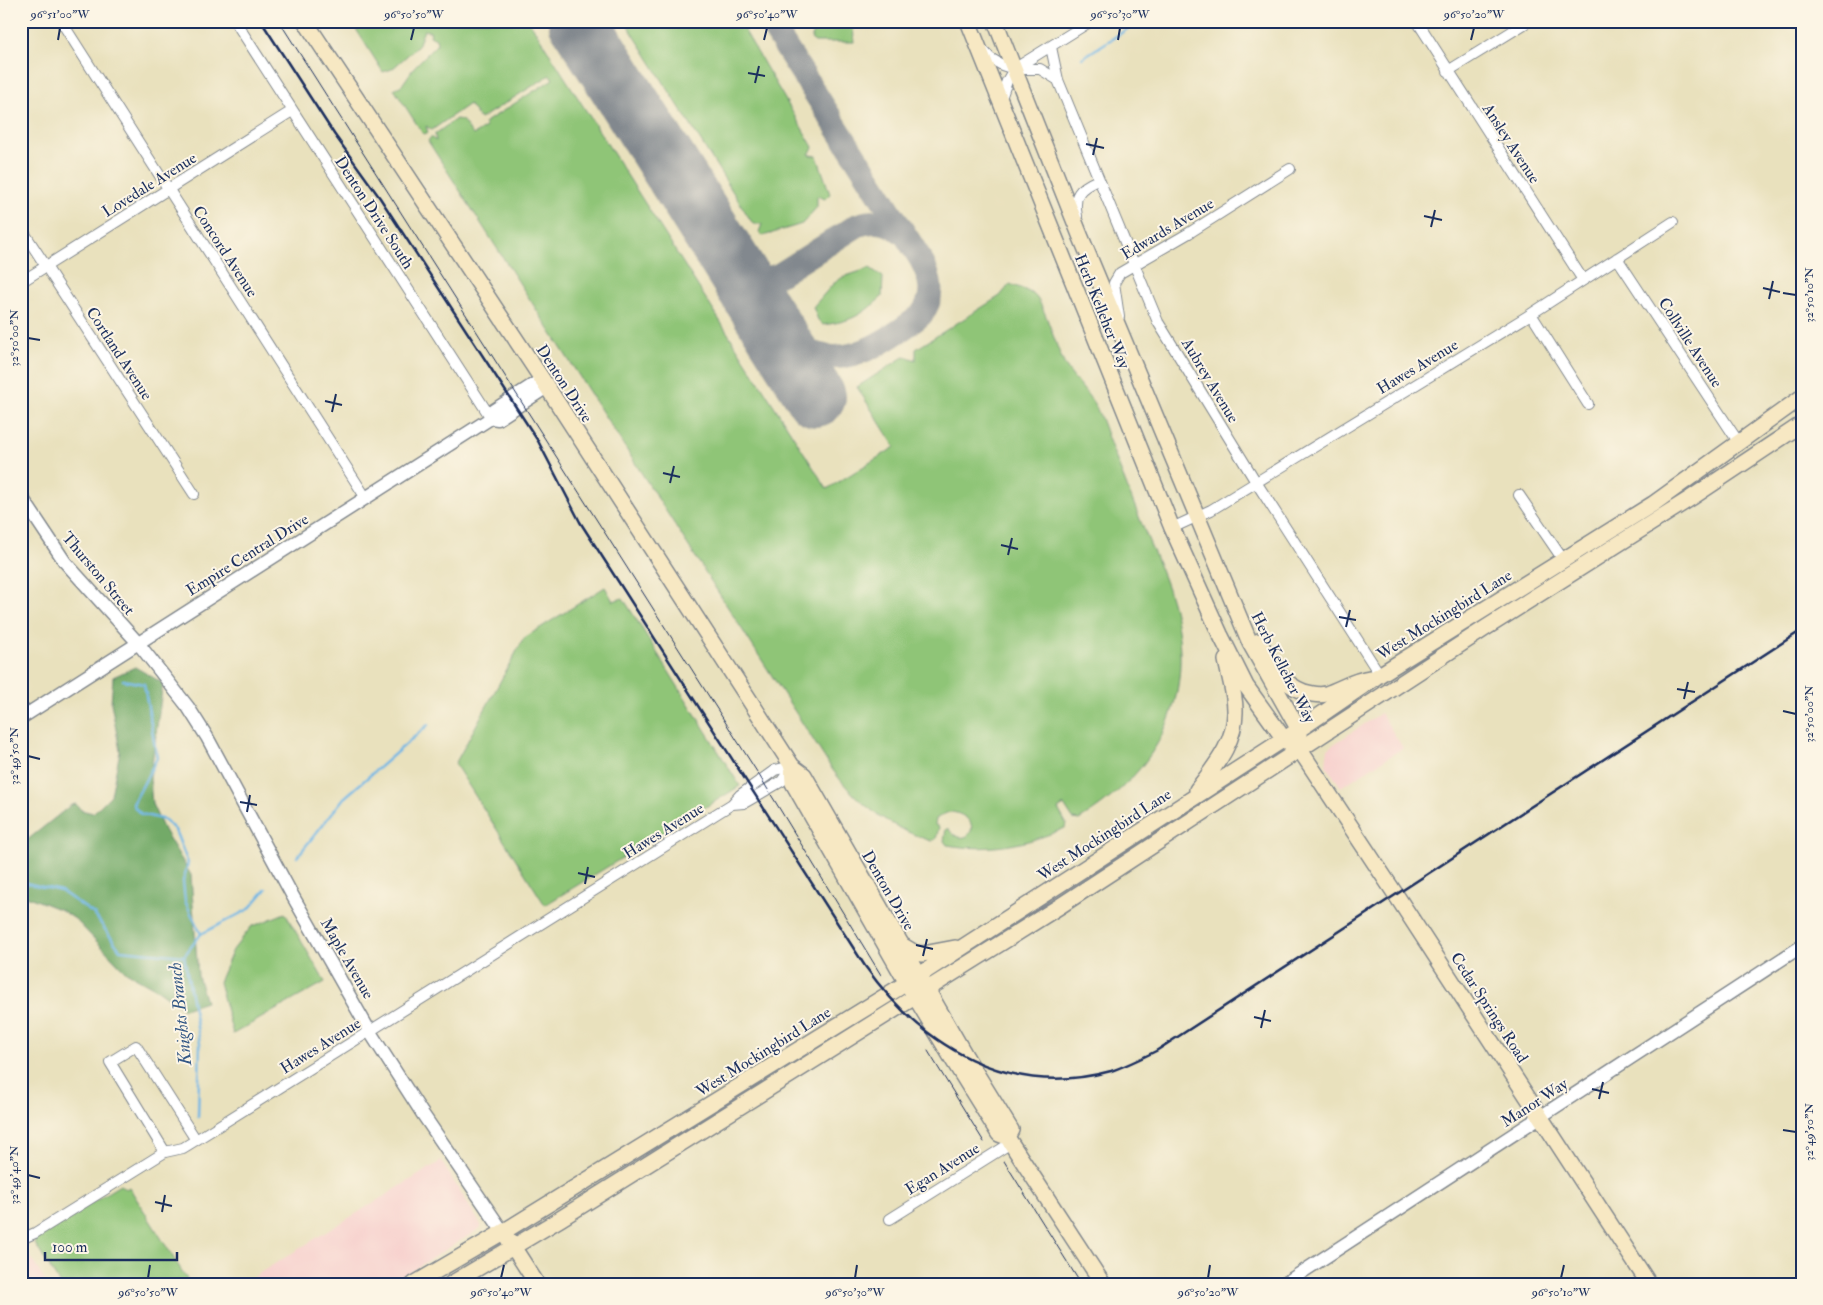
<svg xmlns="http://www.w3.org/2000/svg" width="1823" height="1305" viewBox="0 0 1823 1305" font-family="'IM FELL Double Pica',serif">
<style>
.built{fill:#f7d0cd}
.green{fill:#8fc577;stroke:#557a6a}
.forest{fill:#73aa68;stroke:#476c63}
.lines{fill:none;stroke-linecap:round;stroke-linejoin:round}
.stream{stroke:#6eb6e5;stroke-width:2.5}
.taxiway{stroke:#82888e;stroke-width:24}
.runway{stroke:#82888e;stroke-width:60}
.minor-casing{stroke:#82888e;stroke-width:12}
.tertiary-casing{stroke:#82888e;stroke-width:15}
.secondary-casing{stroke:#82888e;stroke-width:18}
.minor{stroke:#fff;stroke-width:10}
.tertiary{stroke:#fff;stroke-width:12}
.secondary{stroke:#f7e8c3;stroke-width:15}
.tram{stroke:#1b2f5e;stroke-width:1}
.rail{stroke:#1b2f5e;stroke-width:2.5}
.ticks{fill:none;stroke:#1b2f5e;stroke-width:2}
.labels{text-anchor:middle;stroke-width:4;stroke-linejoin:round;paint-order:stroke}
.street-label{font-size:16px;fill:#1b2f5e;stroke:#fcf5e5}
.water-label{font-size:18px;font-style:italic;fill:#345886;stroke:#fcf5e5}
.neatline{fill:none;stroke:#1b2f5e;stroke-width:2}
.ticks-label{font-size:12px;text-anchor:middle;fill:#1b2f5e}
</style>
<rect width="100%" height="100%" fill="#fcf5e5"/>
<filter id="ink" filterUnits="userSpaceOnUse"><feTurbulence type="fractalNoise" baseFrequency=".02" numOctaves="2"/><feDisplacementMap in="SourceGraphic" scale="10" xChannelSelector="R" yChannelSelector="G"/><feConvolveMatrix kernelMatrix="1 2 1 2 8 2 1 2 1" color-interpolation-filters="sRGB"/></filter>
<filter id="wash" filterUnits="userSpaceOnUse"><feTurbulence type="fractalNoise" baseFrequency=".0096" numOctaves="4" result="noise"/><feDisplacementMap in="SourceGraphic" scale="20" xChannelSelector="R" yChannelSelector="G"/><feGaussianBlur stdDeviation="1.12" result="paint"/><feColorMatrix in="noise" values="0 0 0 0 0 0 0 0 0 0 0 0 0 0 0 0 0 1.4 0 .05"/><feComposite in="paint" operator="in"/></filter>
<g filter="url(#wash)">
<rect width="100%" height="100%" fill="#e9e1bd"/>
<path class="built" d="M1381 713 1403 748 1341 787 1326 765 1328 748Z
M441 1161 481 1225V1228L390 1284H242Z
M21 1246 24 1247 47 1284H21Z"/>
<path class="green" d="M351 21H529L827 489 895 447 857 387 905 356 916 360V349L1000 296 1010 284C1017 287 1027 290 1034 295 1045 304 1057 352 1066 367 1075 381 1088 393 1096 407 1102 419 1106 433 1111 446 1122 473 1132 500 1143 527 1154 554 1167 581 1174 609 1196 701 1157 772 1079 820L1073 819 1064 805 1058 809 1066 823 1065 828C1026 845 989 852 947 845L944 841 946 829H949C953 837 966 842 971 831 975 820 959 812 950 812 945 813 940 816 936 819L935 825 939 827 936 839 931 841C888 827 853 801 828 763L428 141 431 137 436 141 435 134 456 119 462 120 473 135 486 127 484 123 553 79 550 75 480 119 469 104 432 130 426 126 428 133 423 134 394 89 402 85 415 66 437 44 436 39 430 36 431 32 424 30 418 46 392 69 383 72Z
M625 21H739L813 147 809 155 817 156 830 194 825 199 817 196V207L802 224 763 236 759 232 762 224H753Z
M799 21H853L854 42H815L811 39 814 32H806Z
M870 268 883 277 882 297C860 316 852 321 823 325L818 320 813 307 833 284 843 277Z
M605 587 613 601 623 598 740 786 545 905 455 764 524 638Z
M285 913 325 982 233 1034 219 982 233 950 251 927Z
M120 1185 126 1189 129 1187 190 1284H60L35 1244V1240L38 1235Z"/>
<path class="forest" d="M135 667 163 683 150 778 152 804 164 830 191 875 198 976 206 1002 184 1009 158 990 126 972 75 919 61 910 21 894V845L71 805 76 804 81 810 93 813 111 795 120 751 111 703 113 677Z"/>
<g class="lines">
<path class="stream" d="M1082 58 1140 21
M123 680 144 684 157 758 133 804 136 809 141 814 165 820 175 830 188 863 183 881 185 901 201 934
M297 857 344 798 428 725
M21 882 61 891 94 914 120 950 184 956
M198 1117 200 1043 184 956 201 934 249 909 266 889"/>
<path class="taxiway" d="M769 21 920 258C931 278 936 296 921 315 913 322 905 327 896 333 850 365 817 366 773 329
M726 255C741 272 757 283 779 275L858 225C877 219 890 222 905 235"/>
<path class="runway" d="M578 21 816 397"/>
</g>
</g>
<g filter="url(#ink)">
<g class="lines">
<g class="minor-casing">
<path id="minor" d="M61 21 366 498
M235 21 491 418
M1417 21 1583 280
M1051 47 1058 80 1158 322 1256 482 1380 675
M983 50 990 58 1002 65 1014 69H1040L1058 80
M1448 71 1529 21
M1000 101 1007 81 1014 69 1091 21
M1077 216C1073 195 1079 188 1098 180
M21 228 194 494
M1617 258 1739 443
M21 282 292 111
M1531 314 1588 404
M1119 317 1114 283 1120 273 1189 233 1290 169
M1519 495 1564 561
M1172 528 1211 510 1531 314 1673 222
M732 804 744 803 782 781 792 766
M165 1152 110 1062 136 1046 196 1140
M890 1219 1011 1143
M21 1239 35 1233 165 1152 183 1148 196 1140 732 804 740 795 775 770 792 766"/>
</g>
<g class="tertiary-casing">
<path id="tertiary" d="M491 418 494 410 542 379
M21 496 65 562 138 643 188 707 207 737 291 893 370 1032 422 1113 503 1232
M21 718 491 418 498 419 547 387
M1284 1284 1802 946"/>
</g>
<g class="secondary-casing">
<path id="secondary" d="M305 21 542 379 792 766 804 775 966 1057 1011 1130 1007 1137
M968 21 1172 528 1220 634 1246 686 1284 739 1300 750 1396 895 1649 1284
M995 21 1080 235 1250 643 1299 730V739
M1259 641C1271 662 1280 683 1304 692 1311 694 1319 696 1326 694 1341 689 1354 680 1370 678
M792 766 793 783 907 983 953 1060 999 1134 1007 1137 1103 1284
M1197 790C1215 766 1236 742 1235 710 1235 693 1229 676 1226 660
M900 944 915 953 923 954 955 948
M508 1239 537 1284
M414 1284 503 1232 918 976 1306 725 1376 677 1653 504 1802 397
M451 1284 560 1219 1060 906 1487 627 1691 498 1802 424"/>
</g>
<use href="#minor" class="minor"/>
<use href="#tertiary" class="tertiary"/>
<use href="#secondary" class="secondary"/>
<path class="tram" d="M279 21 759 775 881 975
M928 1051 984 1142
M1004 1161 1081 1284"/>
<path class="rail" d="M261 21 334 134 380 198 538 441 580 522 865 966C923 1047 1009 1099 1111 1071 1126 1066 1142 1058 1156 1051L1802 630"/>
</g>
</g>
<path class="ticks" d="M58 40 60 28M411 40 414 28M764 40 767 28M1118 40 1120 28M1471 40 1474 28M748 73 765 76M755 83 759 66M1086 144 1104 148M1093 155 1097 138M1424 216 1442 220M1431 227 1435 210M1763 288 1780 292M1783 293 1796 295M1769 299 1773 281M28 338 40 340M325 401 342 405M332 412 336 394M663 473 680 477M670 483 674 466M1001 545 1018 549M1008 555 1012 538M1339 617 1356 620M1346 627 1350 610M1677 689 1695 692M1684 699 1688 682M1783 711 1796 714M28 756 40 759M240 802 257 805M247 812 250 795M578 873 595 877M585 884 588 867M916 945 933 949M923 956 927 939M1254 1017 1271 1021M1261 1028 1265 1010M1592 1089 1609 1093M1599 1099 1603 1082M1783 1130 1796 1132M28 1175 40 1178M155 1202 172 1206M162 1212 165 1195M148 1278 150 1265M501 1278 504 1265M855 1278 857 1265M1208 1278 1210 1265M1561 1278 1564 1265"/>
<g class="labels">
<g class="street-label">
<text transform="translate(1512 143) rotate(57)" y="6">Ansley Avenue</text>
<text transform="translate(149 184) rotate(-32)" y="6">Lovedale Avenue</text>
<text transform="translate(375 212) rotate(57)" y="6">Denton Drive South</text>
<text transform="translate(1167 228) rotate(-31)" y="6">Edwards Avenue</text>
<text transform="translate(226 251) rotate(57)" y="6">Concord Avenue</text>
<text transform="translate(1103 311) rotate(68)" y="6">Herb Kelleher Way</text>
<text transform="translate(1691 342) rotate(57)" y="6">Collville Avenue</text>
<text transform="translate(120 353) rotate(57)" y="6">Cortland Avenue</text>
<text transform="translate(1417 366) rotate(-31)" y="6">Hawes Avenue</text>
<text transform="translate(1211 380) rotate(59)" y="6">Aubrey Avenue</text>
<text transform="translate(565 383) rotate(57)" y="6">Denton Drive</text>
<text transform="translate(247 554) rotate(-32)" y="6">Empire Central Drive</text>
<text transform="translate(99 573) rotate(50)" y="6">Thurston Street</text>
<text transform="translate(1444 614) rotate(-32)" y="6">West Mockingbird Lane</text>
<text transform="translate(1284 667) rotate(63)" y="6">Herb Kelleher Way</text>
<text transform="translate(663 830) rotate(-32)" y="6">Hawes Avenue</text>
<text transform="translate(1104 834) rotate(-33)" y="6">West Mockingbird Lane</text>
<text transform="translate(889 890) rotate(60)" y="6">Denton Drive</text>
<text transform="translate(348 958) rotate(60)" y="6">Maple Avenue</text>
<text transform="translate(1490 1007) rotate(57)" y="6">Cedar Springs Road</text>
<text transform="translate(320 1045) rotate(-32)" y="6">Hawes Avenue</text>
<text transform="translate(763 1051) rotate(-32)" y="6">West Mockingbird Lane</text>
<text transform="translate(1534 1102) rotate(-33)" y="6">Manor Way</text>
<text transform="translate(942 1168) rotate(-32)" y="6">Egan Avenue</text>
</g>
<g class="water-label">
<text transform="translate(180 1014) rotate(-96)" y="6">Knights Branch</text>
</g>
</g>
<rect width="1823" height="1305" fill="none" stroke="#fcf5e5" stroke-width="55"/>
<path d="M45 1252v8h132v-8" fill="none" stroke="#1b2f5e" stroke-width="2.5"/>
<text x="52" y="1252" font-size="15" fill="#1b2f5e" stroke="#fcf5e5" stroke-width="4" paint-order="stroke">100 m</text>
<rect x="28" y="28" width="1768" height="1250" class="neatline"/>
<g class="ticks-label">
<text x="60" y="18">96°51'00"W</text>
<text x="414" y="18">96°50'50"W</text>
<text x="767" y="18">96°50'40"W</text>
<text x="1120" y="18">96°50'30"W</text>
<text x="1474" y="18">96°50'20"W</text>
<text transform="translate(1809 295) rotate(-90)" y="4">32°50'10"N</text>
<text transform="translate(14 338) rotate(-90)" y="4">32°50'00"N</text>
<text transform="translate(1809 714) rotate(-90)" y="4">32°50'00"N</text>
<text transform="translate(14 756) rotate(-90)" y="4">32°49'50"N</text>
<text transform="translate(1809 1132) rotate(-90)" y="4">32°49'50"N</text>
<text transform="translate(14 1175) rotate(-90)" y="4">32°49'40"N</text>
<text x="148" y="1296">96°50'50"W</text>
<text x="501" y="1296">96°50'40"W</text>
<text x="855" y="1296">96°50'30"W</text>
<text x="1208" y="1296">96°50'20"W</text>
<text x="1561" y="1296">96°50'10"W</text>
</g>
</svg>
